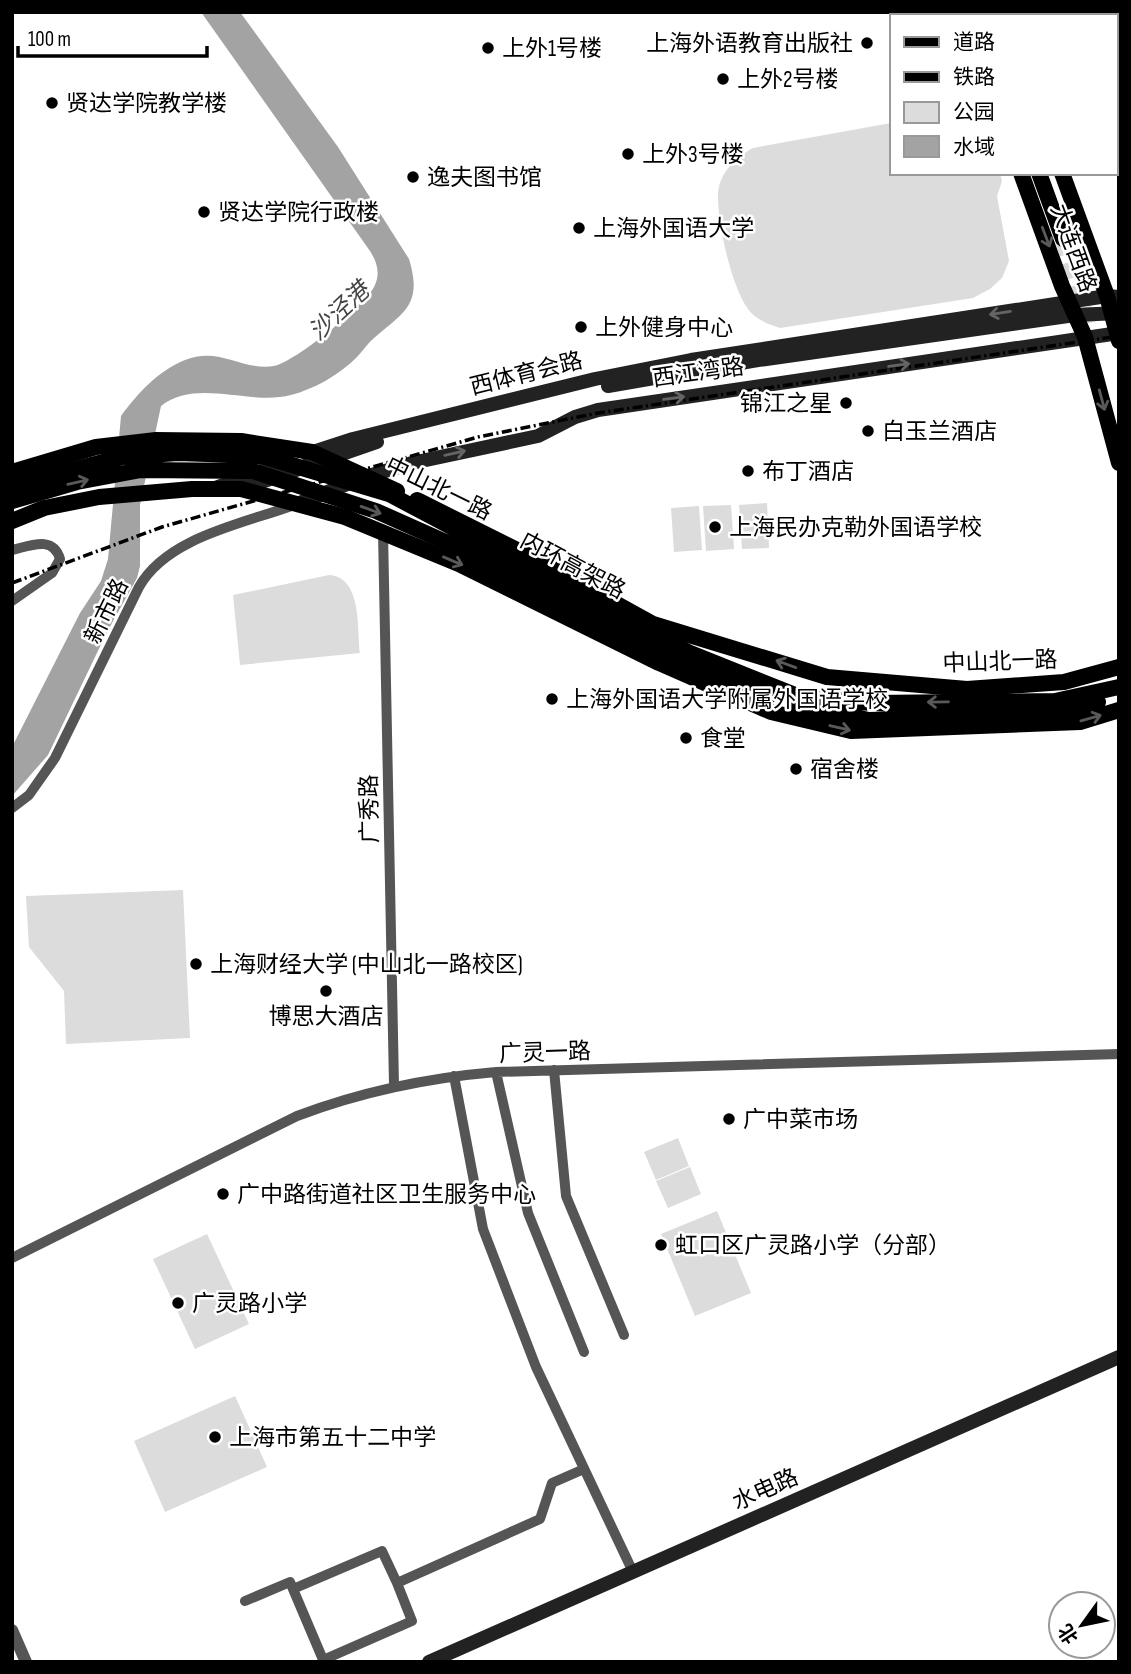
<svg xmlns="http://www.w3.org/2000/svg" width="1131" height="1674" viewBox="0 0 1131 1674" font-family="'Sofia Sans Condensed','Noto Sans SC',sans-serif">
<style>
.green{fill:#dcdcdc}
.water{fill:#a3a3a3}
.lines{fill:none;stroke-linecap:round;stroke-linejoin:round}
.primary-tunnel{stroke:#d9d9d9;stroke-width:16;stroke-dasharray:16 8;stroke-linecap:butt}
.minor{stroke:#555;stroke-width:10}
.tertiary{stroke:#555;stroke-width:12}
.secondary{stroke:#222;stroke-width:14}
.primary{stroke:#000;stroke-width:16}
.trunk{stroke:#000;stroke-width:16}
.rail{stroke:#000;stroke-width:3.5;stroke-dasharray:10 3.5 2 3.5;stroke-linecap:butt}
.oneway{stroke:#595959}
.oneway2{stroke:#646464}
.poi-dot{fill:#000;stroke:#fff;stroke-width:2.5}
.labels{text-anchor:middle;stroke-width:5;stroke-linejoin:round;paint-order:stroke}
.poi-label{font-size:23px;fill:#000;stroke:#fff;text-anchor:start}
.street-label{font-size:23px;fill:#000;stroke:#fff}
.water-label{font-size:24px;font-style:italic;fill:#444;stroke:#fff}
</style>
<rect width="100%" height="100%" fill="#fff"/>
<path class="green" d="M891 123V173H1000L1002 181 997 196 1009 261 1002 278 990 289 973 298 780 328C768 324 755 319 748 309 731 286 717 221 718 193 720 172 736 157 753 148Z
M767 503 769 548 742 549 739 505Z
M731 505 734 549 706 551 703 506Z
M699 506 702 550 674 552 671 508Z
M329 575C362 577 357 627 360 653L240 665 233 595Z
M183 890 190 1038 66 1044 64 991 29 947 26 896Z
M678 1138 689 1166 656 1180 644 1152Z
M690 1167 701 1194 668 1208 656 1181Z
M717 1211 751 1293 695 1316 661 1234Z
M207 1234 249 1324 195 1349 153 1259Z
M235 1396 267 1467 165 1512 134 1441Z"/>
<path class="water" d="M201 12H240L338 147 409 259C423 305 404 312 374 338 367 344 362 352 356 358 339 375 314 389 291 395 250 406 196 378 161 406L140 505V566L137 578 107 632 48 755 12 796V747L80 613 101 581 108 559 121 416C137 394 159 370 185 360 220 346 241 371 274 366 295 362 364 306 374 287 381 274 377 262 370 251Z"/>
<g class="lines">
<path class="primary-tunnel" d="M988 12 990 16
M1063 239 1094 344"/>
<path class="minor" d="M1115 129H1119
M383 532 394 1085
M12 550C30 546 53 535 60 559L52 573 12 601
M12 808 29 795 55 758 139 587C167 537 243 524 294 505
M554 1070 566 1196 624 1335
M496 1072 528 1213 584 1352
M454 1076 483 1229 536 1367 633 1572
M12 1258 297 1116C363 1091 426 1078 496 1072L1119 1054
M293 1589 324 1662
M245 1601 290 1582 293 1589 382 1551 397 1583 540 1519 552 1483 584 1469
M323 1660 412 1621 397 1583"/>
<path class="tertiary" d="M12 1630 26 1662"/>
<path class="secondary" d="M608 386 752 361 1075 315 1119 313
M307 454 353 439 595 379 691 360 1107 296 1119 297
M215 488 288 461
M241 489 377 442
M297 504 365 477 412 463 538 436 575 417 598 410 1119 333
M429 1662 1119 1357"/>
<path class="primary" d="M940 12 942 16
M961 12 963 16
M975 12 977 16
M1004 12 1005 16
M1021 173 1062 286 1085 337 1119 463
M1039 173 1063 239
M1062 173 1107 296 1119 341
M12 472 96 447 156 440 241 441 312 452 397 491
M417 500 537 560 653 624 827 677 967 689 1064 682 1119 667
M12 521 44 508 99 497 192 489H241L345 517 459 564 659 663 771 712 851 731 1080 722 1119 710"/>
<path class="trunk" d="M12 486 122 457 178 453 262 456 389 494 690 653 795 695 870 703 1055 701 1119 687
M12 501 77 482 141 470 253 471 376 511 477 556 681 664 770 695
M794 704 869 720 1069 710 1098 702"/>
<path class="rail" d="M12 583 162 527 478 437 598 413 1119 336"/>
</g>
<defs><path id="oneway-shaft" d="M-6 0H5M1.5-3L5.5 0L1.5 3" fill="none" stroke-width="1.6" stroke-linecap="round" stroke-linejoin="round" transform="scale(1.75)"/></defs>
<g class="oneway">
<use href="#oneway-shaft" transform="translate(1046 237) rotate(69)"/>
<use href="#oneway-shaft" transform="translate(1102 400) rotate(75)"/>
<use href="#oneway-shaft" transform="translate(78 482) rotate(-13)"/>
<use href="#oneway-shaft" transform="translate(371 510) rotate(20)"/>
<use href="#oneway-shaft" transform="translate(453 561) rotate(23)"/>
<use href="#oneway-shaft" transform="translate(786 664) rotate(-160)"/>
<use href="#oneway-shaft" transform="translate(938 702) rotate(179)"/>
<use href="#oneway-shaft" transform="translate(1091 718) rotate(-16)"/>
<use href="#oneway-shaft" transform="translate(840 728) rotate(13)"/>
</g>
<g class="oneway2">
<use href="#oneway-shaft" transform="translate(1000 313) rotate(171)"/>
<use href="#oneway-shaft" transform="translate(899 365) rotate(-8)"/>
<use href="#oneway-shaft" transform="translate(674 398) rotate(-8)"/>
<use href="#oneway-shaft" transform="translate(455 453) rotate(-13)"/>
</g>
<g class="poi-dot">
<circle cx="867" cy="43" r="7"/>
<circle cx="488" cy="48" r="7"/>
<circle cx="723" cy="79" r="7"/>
<circle cx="52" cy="103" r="7"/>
<circle cx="628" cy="154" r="7"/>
<circle cx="413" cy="177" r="7"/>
<circle cx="204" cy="212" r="7"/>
<circle cx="579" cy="228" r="7"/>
<circle cx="581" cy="327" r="7"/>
<circle cx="846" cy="403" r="7"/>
<circle cx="868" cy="431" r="7"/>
<circle cx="748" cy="471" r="7"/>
<circle cx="715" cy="527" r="7"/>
<circle cx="552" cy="699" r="7"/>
<circle cx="686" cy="738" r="7"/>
<circle cx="796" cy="769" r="7"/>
<circle cx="196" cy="964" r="7"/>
<circle cx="326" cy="991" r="7"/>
<circle cx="729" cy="1119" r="7"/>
<circle cx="223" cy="1194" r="7"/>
<circle cx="661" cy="1245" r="7"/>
<circle cx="178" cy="1303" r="7"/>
<circle cx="215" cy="1437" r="7"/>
</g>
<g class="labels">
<g class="poi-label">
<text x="853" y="51" text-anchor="end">上海外语教育出版社</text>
<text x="502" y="56">上外1号楼</text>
<text x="737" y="87">上外2号楼</text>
<text x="66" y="111">贤达学院教学楼</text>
<text x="642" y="162">上外3号楼</text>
<text x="427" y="185">逸夫图书馆</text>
<text x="218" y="220">贤达学院行政楼</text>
<text x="593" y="236">上海外国语大学</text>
<text x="595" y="335">上外健身中心</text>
<text x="832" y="411" text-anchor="end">锦江之星</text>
<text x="882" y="439">白玉兰酒店</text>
<text x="762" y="479">布丁酒店</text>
<text x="729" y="535">上海民办克勒外国语学校</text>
<text x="566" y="707">上海外国语大学附属外国语学校</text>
<text x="700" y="746">食堂</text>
<text x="810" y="777">宿舍楼</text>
<text x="210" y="972">上海财经大学 (中山北一路校区)</text>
<text x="326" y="1024" text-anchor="middle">博思大酒店</text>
<text x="743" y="1127">广中菜市场</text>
<text x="237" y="1202">广中路街道社区卫生服务中心</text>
<text x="675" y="1253">虹口区广灵路小学（分部）</text>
<text x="192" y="1311">广灵路小学</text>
<text x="229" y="1445">上海市第五十二中学</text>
</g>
<g class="street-label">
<text transform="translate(1074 248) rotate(70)" y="8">大连西路</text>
<text transform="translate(698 372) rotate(-8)" y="8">西江湾路</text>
<text transform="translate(526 373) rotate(-14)" y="8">西体育会路</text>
<text transform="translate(439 488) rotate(26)" y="8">中山北一路</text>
<text transform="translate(573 565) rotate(28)" y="8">内环高架路</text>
<text transform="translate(106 611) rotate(-64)" y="8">新市路</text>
<text transform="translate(1000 661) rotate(-2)" y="8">中山北一路</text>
<text transform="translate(369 809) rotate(-91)" y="8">广秀路</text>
<text transform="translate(545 1052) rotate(-2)" y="8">广灵一路</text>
<text transform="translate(765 1489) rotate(-24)" y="8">水电路</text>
</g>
<g class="water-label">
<text transform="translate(339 311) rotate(-43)" y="8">沙泾港</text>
</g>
</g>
<rect width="1131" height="1674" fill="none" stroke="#000000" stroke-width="28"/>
<rect x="890" y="14" width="228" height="161" fill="#ffffff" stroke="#999999" stroke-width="2"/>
<rect x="904" y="37" width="35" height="10" fill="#000000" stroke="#999999" stroke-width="2"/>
<text x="953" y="49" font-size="21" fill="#000000">道路</text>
<rect x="904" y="72" width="35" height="10" fill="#000000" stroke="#999999" stroke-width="2"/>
<text x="953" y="84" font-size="21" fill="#000000">铁路</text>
<rect x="904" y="102" width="35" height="21" fill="#dcdcdc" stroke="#999999" stroke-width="2"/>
<text x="953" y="119" font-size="21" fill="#000000">公园</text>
<rect x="904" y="136" width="35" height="21" fill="#a3a3a3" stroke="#999999" stroke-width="2"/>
<text x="953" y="154" font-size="21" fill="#000000">水域</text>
<g transform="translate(1082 1625) rotate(237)"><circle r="33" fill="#ffffff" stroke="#999999" stroke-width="2"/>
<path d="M0-5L12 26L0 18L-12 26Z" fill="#000000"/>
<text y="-10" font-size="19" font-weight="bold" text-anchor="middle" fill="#000000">北</text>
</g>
<path d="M18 46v10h189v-10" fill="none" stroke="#000000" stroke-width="3.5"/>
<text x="28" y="46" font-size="21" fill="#000000" stroke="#ffffff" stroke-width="5" paint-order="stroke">100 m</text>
</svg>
